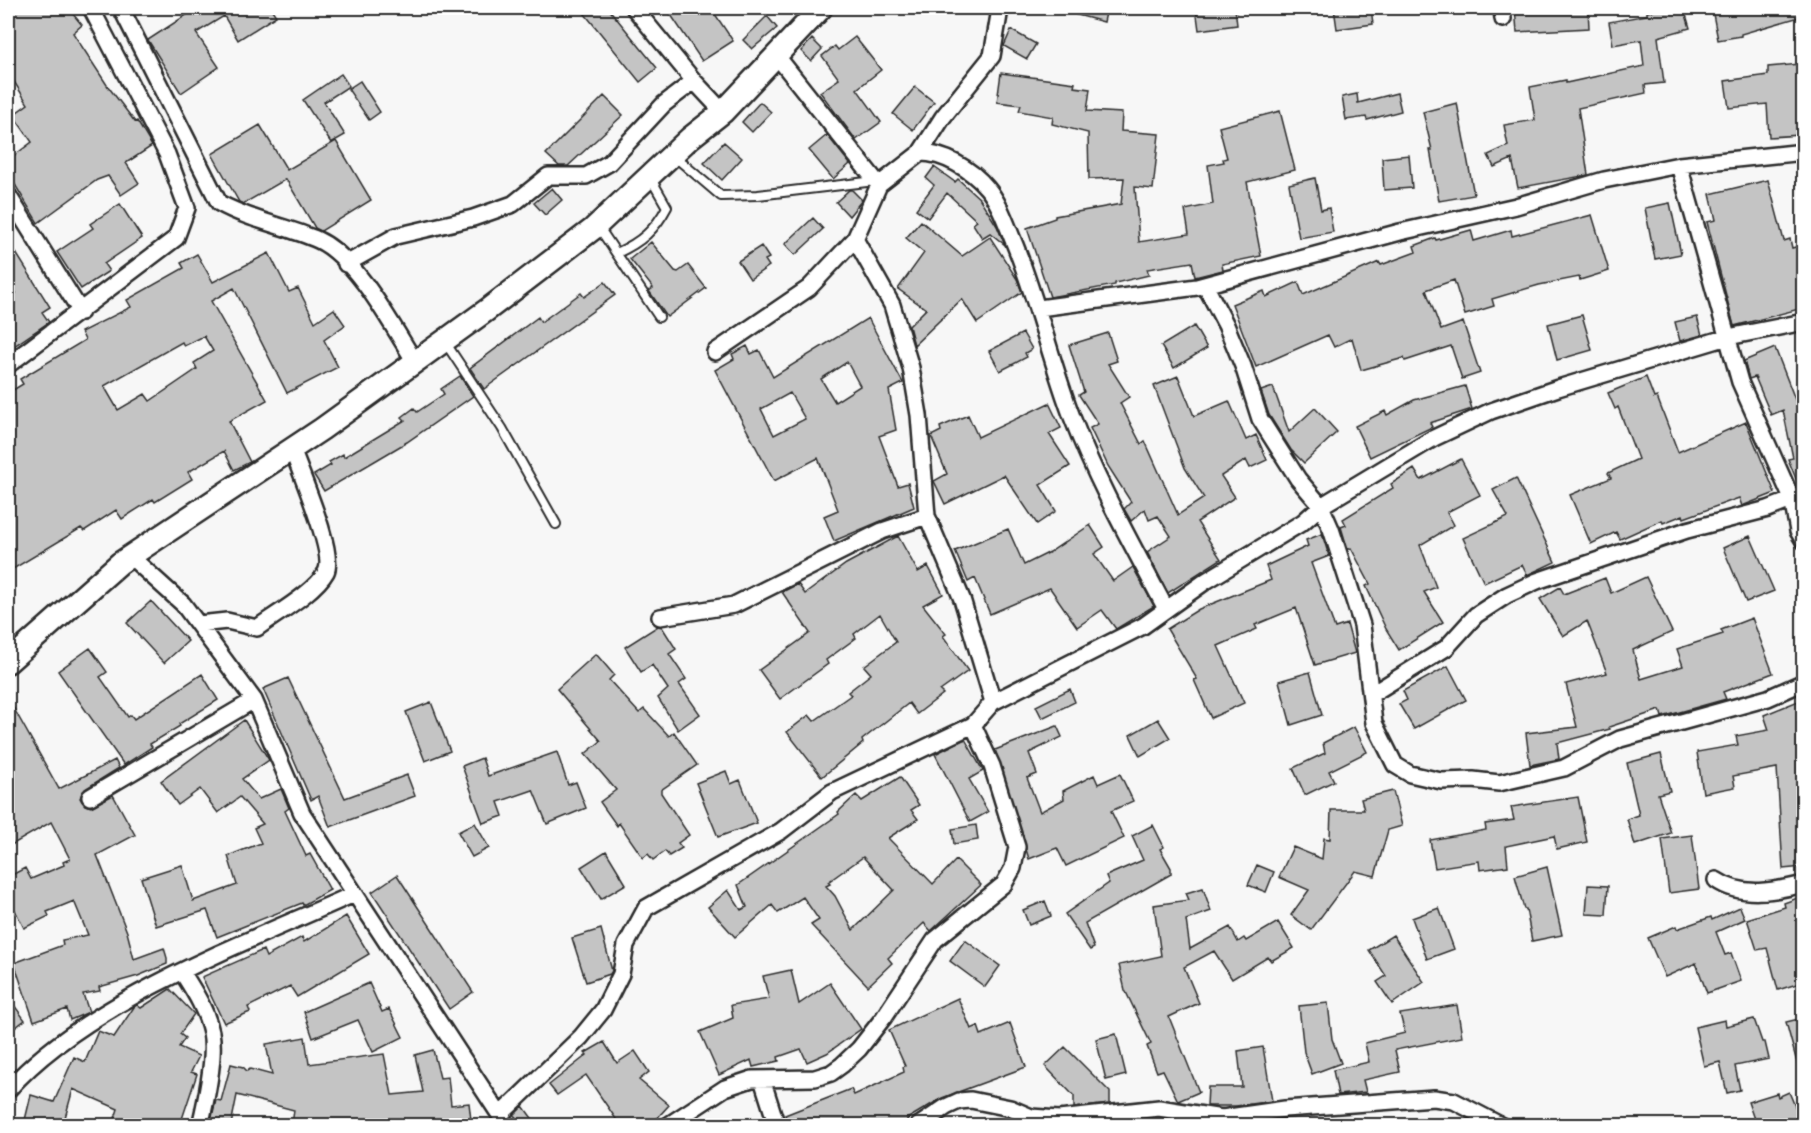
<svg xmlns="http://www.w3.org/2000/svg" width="1811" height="1133" viewBox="0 0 1811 1133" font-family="Mynerve,sans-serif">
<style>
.building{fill:#c4c4c4;stroke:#2b2b2b;stroke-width:1.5;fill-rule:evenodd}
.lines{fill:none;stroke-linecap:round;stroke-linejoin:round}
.service-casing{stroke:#2b2b2b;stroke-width:12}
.minor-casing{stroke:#2b2b2b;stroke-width:20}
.secondary-casing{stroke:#2b2b2b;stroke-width:26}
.service{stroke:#fff;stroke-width:8}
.minor{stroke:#fff;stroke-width:15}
.secondary{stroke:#fff;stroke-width:21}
</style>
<rect width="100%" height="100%" fill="#f7f7f7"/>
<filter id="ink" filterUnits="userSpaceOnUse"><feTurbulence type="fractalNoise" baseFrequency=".0167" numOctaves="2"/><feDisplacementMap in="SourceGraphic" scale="12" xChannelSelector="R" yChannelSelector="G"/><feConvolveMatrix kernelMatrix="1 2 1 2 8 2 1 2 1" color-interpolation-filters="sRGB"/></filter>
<g filter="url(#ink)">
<path class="building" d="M8 8H68L82 25 73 33 107 85 135 122 137 121 152 146 126 163 139 183 121 195 108 176 97 180 38 223 8 173V160L32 142 13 115 28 104 8 72Z
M197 8H271L276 16 238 40 224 16 196 33 219 67 181 93 148 40Z
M580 8H608L657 68 640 82Z
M677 8H711L733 41 702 61 669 12Z
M1066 8H1107L1104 22 1066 12Z
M1196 8H1235L1237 25 1199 30Z
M1334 8H1371L1373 24 1337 29Z
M1515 8H1588L1589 28 1517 32Z
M1662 8H1684L1690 28 1658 37 1664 83 1645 85 1646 93 1578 108 1588 175 1518 188 1512 159 1494 167 1488 155 1508 146 1504 125 1535 120 1530 87 1566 80V83L1644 66 1641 40 1613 45 1609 22 1647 15V12Z
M1749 8H1803V16L1741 34V36L1718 40 1713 14Z
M767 16 777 28 752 49 743 40Z
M1011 30 1036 44 1027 59 1004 46Z
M855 37 881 70 857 89 881 122 856 140 820 92 839 79 822 56 835 46 838 50Z
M812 39 822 49 811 61 801 51Z
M1800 64 1801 135 1769 137 1767 104 1729 108 1725 81 1768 75V67Z
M1001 73 1075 83 1074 87 1090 89 1087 111 1122 113 1121 131 1159 134 1153 189 1135 187 1139 242 1189 234 1185 210 1213 204 1208 165 1224 162 1223 159 1227 158 1219 127 1280 111 1295 170 1247 182 1261 256 1222 264 1223 270 1195 277 1192 262 1147 269 1149 275 1115 283V285L1050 297 1027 228 1055 218V216L1121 204 1124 178 1089 179 1088 133 1052 124 1053 117 1019 111 1021 105 997 102Z
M341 74 349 86 324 102 345 135 331 143 303 100Z
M360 81 380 112 369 120 348 89Z
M915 87 934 102 913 130 893 114Z
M1397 93 1401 111 1367 120 1366 117 1346 120 1342 97 1357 94 1358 103Z
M604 96 623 115 568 166H559L546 154Z
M760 102 771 112 752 132 742 122Z
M1457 103 1474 195 1439 201 1430 150H1432L1423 112Z
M260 125 287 170 336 141 371 200 321 231 315 228 286 179 243 204 239 202 212 154Z
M827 135 850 164 833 179 809 150Z
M724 142 742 158 722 180 704 163Z
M1409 155 1412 188 1384 190 1382 158Z
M934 167 955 182 958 179 980 199 997 226 1005 245 990 233 982 238 973 224 977 221 947 193 928 218 916 209 934 185 926 178Z
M1315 178 1321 210 1329 208 1333 232 1299 238 1289 184Z
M1768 180 1784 241 1790 239 1792 248 1803 245V308L1734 326 1707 222 1716 220 1710 194Z
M552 188 562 200 545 215 534 203Z
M849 190H852L862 200 849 216 836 202Z
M1670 203 1681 254 1655 259 1645 208Z
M120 204 142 238 104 264 109 271 81 289 57 252 93 228 90 224Z
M1592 215 1609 271 1580 280 1579 277 1539 285 1492 299 1494 306 1465 315 1454 280 1426 290 1441 330 1463 322 1480 373 1462 379 1451 346 1405 361 1404 358 1361 370 1352 338 1334 347 1328 335 1256 367 1232 304 1264 291 1266 297 1298 282 1303 295 1379 262 1381 265 1416 252 1414 246 1435 238 1436 240 1471 230 1474 241 1511 230 1512 236Z
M813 218 823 229 795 255 785 244Z
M921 221 962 256 990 237 1017 279 1022 292 977 323 962 299 914 345 909 326 926 309 898 289 924 253 906 238Z
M8 240 50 307 42 312 49 322 8 350V298L16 293 8 280Z
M651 242 675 271 678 272 688 265 706 288 667 317 649 291 653 288 630 259Z
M761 246 769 258 765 260 769 266 750 279 738 261Z
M269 253 289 292 298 288 315 322 334 309 345 325 324 340 338 367 287 393 234 288 211 301 267 400 229 421 250 462 234 470 224 451 188 472 192 479 155 502 153 499 122 519 116 510 84 531 81 528 8 572V393L23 384 20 379 85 340 81 332 131 307 127 300 184 268 181 263 197 254 213 282ZM204 336 213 351 194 363 197 369 150 401 145 394 118 410 104 386 182 342 184 346Z
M605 282 615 295 484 389 470 368 538 317 541 322 581 293 584 297Z
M1582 315 1592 350 1557 360 1548 324Z
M1697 317 1702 335 1680 341 1675 322Z
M868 318 903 383 889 390 896 430 879 436 898 486 908 483 914 507 834 541 824 516 838 510 818 458 774 481 715 370 734 359 732 354 747 346 751 354 759 350 773 377ZM847 362 860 386 835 402 821 379ZM790 393 805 419 774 435 761 409Z
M1194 326 1207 348 1174 368 1161 346Z
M1023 333 1032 349 1025 353 1027 357 1000 371 989 351Z
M1108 333 1117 361 1108 364 1129 397 1120 403 1141 444 1145 441 1178 515 1204 498 1185 468 1154 386 1178 376 1194 416 1229 401 1246 440 1256 435 1267 460 1250 468 1246 460 1221 476 1235 497 1197 522 1221 559 1168 593 1147 552 1171 536 1158 516 1149 520 1145 509 1131 521 1124 509 1131 502 1108 466 1090 428 1098 424 1079 395 1084 392 1069 345Z
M1775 348 1803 420V486H1799L1788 459 1793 458 1783 410 1771 415 1755 377 1749 379 1744 361Z
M460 376 473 396 407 442 324 491 314 475 331 465 329 462 343 454 344 457 405 420 402 417 414 408 417 412 444 394 441 389Z
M1646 377 1654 398 1657 397 1678 452 1746 422 1775 493 1742 506 1739 498 1684 518 1683 515 1663 523 1662 520 1620 539 1616 532 1591 544 1570 495 1611 478 1608 473 1638 459 1618 407 1615 409 1608 393Z
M1465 386 1472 409 1430 423 1432 427 1370 457 1355 426 1385 411 1387 415 1414 400Z
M1273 387 1289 432 1315 408 1337 432 1304 463 1291 450 1269 415 1261 391Z
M1049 403 1061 428 1049 434 1070 466 1040 485 1056 511 1037 524 1004 475 945 504 934 481 947 474 931 436 941 431 940 427 968 415 978 437Z
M1461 459 1480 495 1447 512 1454 525 1420 545 1436 587 1424 592 1443 622 1399 650 1386 629 1366 586 1370 584 1351 548 1348 550 1341 527 1346 525 1343 519 1393 488 1391 484 1414 469 1421 480Z
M1516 478 1555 562 1527 575 1522 565 1484 583 1463 538 1508 517 1493 490Z
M1090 525 1104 547 1094 554 1113 581 1133 567 1154 606 1116 629 1102 610 1077 627 1050 588 990 614 975 578 968 582 955 551 1008 529 1024 565 1050 552Z
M1322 534 1329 556 1311 563 1335 628 1347 624 1355 653 1315 665 1296 608 1255 625 1257 629 1218 646 1244 703 1211 718 1194 680 1197 679 1167 629 1199 609 1271 580 1266 566 1308 546 1306 540Z
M898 536 918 572 928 566 943 594 923 605 946 634 943 636 968 671 940 691 943 694 917 714 909 703 862 740 863 743 822 777 787 732 809 715 814 721 851 695 848 692 871 674 864 666 896 642 880 614 854 634 856 638 826 660 828 664 780 699 759 670 810 633 782 592 798 584 805 594 846 564Z
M1750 536 1774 591 1746 602 1723 548Z
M1646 577 1672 632 1633 650 1641 679 1683 666 1677 649 1723 634 1721 630 1752 618 1773 673 1723 692 1726 699 1662 717 1660 710 1609 727 1610 729 1557 743 1559 759 1530 765 1526 733 1577 727 1566 684 1607 673 1587 621 1563 636 1540 599 1560 587 1564 594 1605 578 1611 593Z
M151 601 188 641 164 663 127 623Z
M658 626 662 627 676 649 669 654 686 679 679 684 700 714 678 730 658 698 668 689 652 665 641 672 625 647Z
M90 648 107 672 100 677 128 717 131 715 134 719 202 674 218 700 179 724 180 726 150 744 152 747 124 765 58 671Z
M596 654 614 675 609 680 639 713 644 709 669 736 674 732 697 765 661 790V793L689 835 678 843 682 848 669 856 665 851 653 860 648 854 643 858 619 823 617 826 600 802 616 790 585 754 601 741 557 689Z
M1448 666 1466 700 1414 729 1399 704 1407 700 1403 691Z
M1310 672 1322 715 1291 725 1279 681Z
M288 678 345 798 407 775 415 796 330 827 318 796 311 800 263 689Z
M1070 689 1075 702 1042 718 1036 706Z
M8 698 59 789 115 760 119 768 85 789 80 798 85 805 91 807 113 795 135 835 97 855 127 932 134 959 164 948 167 958V964L138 976 99 987 100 991 83 994 89 1012 70 1020 67 1009 34 1021 14 963 63 945 62 940 88 935 74 901 47 912 49 916 24 928 8 896V877L25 868 31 879 64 865 63 862 70 859 51 822 8 847Z
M1803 699V867L1783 869 1777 768 1733 776 1735 787 1703 793 1697 752 1738 745 1736 736 1769 730 1764 715Z
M431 702 450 751 425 761 406 712Z
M1158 719 1170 738 1140 756 1130 735Z
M244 720 269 760 242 779 259 799 281 789 289 808 285 811 306 856 310 854 330 890 303 905 302 903 217 937 207 910 156 926 141 878 182 865 193 901 237 885 228 856 261 843 254 828 263 824 240 797 218 813 200 789 178 805 161 781Z
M1057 726 1062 737 1029 753 1037 774 1027 778 1040 812 1064 799 1063 791 1094 775 1098 784 1120 774 1133 801 1111 811 1124 838 1066 866 1057 848 1029 859 995 750Z
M1354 727 1367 752 1329 771 1334 781 1305 795 1293 768 1325 753 1323 743Z
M965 739 983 771 969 779 988 812 970 822 935 754Z
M557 752 568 785 576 782 586 808 547 824 533 790 498 802 503 816 483 823 462 766 482 758 488 776Z
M1661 754 1670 791 1658 794 1671 833 1635 845 1627 819 1639 815 1627 763Z
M726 771 731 784 740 780 757 823 718 837 696 783Z
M900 777 919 805 911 810 918 819 888 838 933 884 956 860 981 885 931 931 924 923 888 958 892 963 868 986 811 925 819 920 803 897 778 913 772 905 735 937 708 907 728 890 741 910 747 907 738 885 839 814 838 812 856 795 862 801ZM863 857 894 890 853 930 835 896 826 886 830 884 828 882Z
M1393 791 1402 826 1388 830 1375 876 1355 871 1311 930 1291 915 1309 890 1279 877 1293 847 1322 859 1324 838 1330 839 1331 810H1364L1361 799Z
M1578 797 1587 842 1557 849 1554 836 1506 846 1508 866 1480 870 1479 861 1435 868 1430 840 1486 830 1485 824 1514 820 1511 807Z
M475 823 489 848 472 857 458 832Z
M976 825 978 840 954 844 952 829Z
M1153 825 1164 847 1160 849 1171 868V874L1085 923 1094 948 1090 950 1065 914 1109 883 1106 876 1143 860 1132 836Z
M1692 835 1699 889 1669 893 1662 839Z
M606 851 626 884 601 899 581 867Z
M1257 865 1274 872 1266 892 1248 885Z
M1547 867 1562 935 1532 941 1526 909H1524L1515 876Z
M397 875 473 992 449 1009 372 892Z
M1588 885 1608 886 1606 915 1586 914Z
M1203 888 1211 911 1186 920 1190 949 1230 927 1238 942 1244 938 1246 941 1278 922 1294 948 1271 961 1268 957 1232 979 1214 951 1184 967 1199 1003 1169 1017 1199 1092 1178 1101 1163 1070 1157 1072 1147 1046 1151 1044 1125 990 1119 965 1161 956 1154 905 1189 900 1186 893Z
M1803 896V982L1778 990 1767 948 1757 950 1747 919 1785 907 1784 903Z
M1045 901 1051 916 1029 925 1023 910Z
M1740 907 1745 919 1716 932 1725 955 1731 953 1741 981 1707 993 1696 963 1665 977 1648 938 1676 926 1677 929 1711 917 1712 920Z
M1439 908 1454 949 1427 959 1412 918Z
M346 916 369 954 297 997 290 986 248 1007 250 1012 224 1023 202 977 263 950 266 957 302 937 304 942Z
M601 929 612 971 610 974 586 982 572 938Z
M1393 935 1424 982 1392 1004 1377 982 1386 976 1369 950Z
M965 940 1000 966 985 987 950 961Z
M791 970 799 1004 830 983 861 1029 827 1053 807 1062 801 1049 778 1057 779 1061 753 1067 751 1060 719 1075 700 1032 733 1018 731 1005 769 999 763 976Z
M369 983 382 1012 389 1009 403 1037 373 1052 358 1020 313 1038 304 1012Z
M170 989 194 1014 180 1034 185 1038 179 1047 199 1056 191 1072 197 1074 180 1125H138L115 1118 118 1109 73 1089 63 1125H45L25 1120 31 1095 54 1102 74 1057 85 1062 98 1031 114 1037 134 1007 137 1005 141 1008Z
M8 997 25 1020 8 1033Z
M958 998 971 1029 978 1026 981 1035 1010 1023 1026 1067 942 1098 907 1119 908 1125H789L785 1115 851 1089 854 1095 904 1072 903 1067 905 1066 889 1030Z
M1328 1003 1332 1039 1341 1063 1312 1074 1304 1052 1299 1006Z
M1457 1005 1462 1037 1395 1050 1400 1072 1363 1080 1366 1092 1338 1095 1333 1070 1369 1062 1365 1043 1405 1033 1400 1014Z
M1803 1018V1069L1799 1070 1786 1022Z
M1754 1019 1762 1042H1765L1769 1059 1735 1066 1740 1090 1727 1093 1720 1062 1704 1066 1695 1027 1725 1020 1726 1026Z
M1116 1034 1126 1075 1106 1080 1096 1039Z
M305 1037 309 1064 384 1054 392 1095 423 1092 415 1055 433 1050 440 1078 448 1077 451 1105 469 1103 471 1120 383 1125H292L294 1110 237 1095 231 1125H210L216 1100 221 1101 231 1064 243 1067 247 1071 250 1069 272 1075 266 1044Z
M604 1042 617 1063 635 1051 649 1072 639 1080 669 1105 651 1125H620L586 1075 557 1095 549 1085 587 1055 585 1053Z
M1065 1047 1110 1092V1104L1074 1108V1096L1045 1066Z
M1263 1047 1272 1101 1236 1106H1207L1208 1087H1242L1238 1051Z
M1789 1092 1797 1111 1803 1108V1125H1756L1748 1102 1777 1093 1778 1097Z
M523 1106 537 1125H521L514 1115Z"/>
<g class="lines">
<g class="service-casing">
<path id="service" d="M674 156 721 196 758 195 875 181
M598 226 659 317
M617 253C641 242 655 230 667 207L651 179
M445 342 502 428 556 524"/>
</g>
<g class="minor-casing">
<path id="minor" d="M121 8 219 203C249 220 286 226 318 240 356 257 393 327 415 362
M634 8 694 81 723 112
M1502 8 1503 19
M776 55 879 185
M920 153C944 153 971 169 987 188 999 202 1006 223 1013 240 1037 298 1050 359 1072 417 1098 485 1133 546 1166 609
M1679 165 1740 382 1792 499 1798 531 1804 541
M8 195 81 312
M855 239 892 305 911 368 919 415 927 516 962 599 993 702
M346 264 396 236 473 218 513 204 548 176H586L609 163 664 104 694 81
M1205 285 1226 325 1243 366 1260 419 1298 479 1321 506 1331 529 1362 625 1374 723 1395 765 1410 774 1441 781 1473 780 1499 783 1564 768 1620 739 1768 698 1804 682
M1039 308 1197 287 1400 232 1516 206 1604 180 1679 165 1804 152
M715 352 809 288 855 239 879 185 920 153 943 117 992 56 999 15
M8 365 176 238 187 208 167 154 91 8
M130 556 183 604 254 700 302 813 507 1126
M660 617 734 605 882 531 927 516
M199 624 227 621 257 628C276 614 315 592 326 572 336 554 300 472 292 449
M1372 694 1446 648 1476 615 1507 595 1537 581 1687 530 1768 509 1804 495
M90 797 254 700
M1716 880C1742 898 1775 891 1804 884
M182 972C194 991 206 1009 211 1032 216 1056 206 1101 200 1126
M762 1079 777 1126
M8 1090C86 1001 246 943 354 894
M500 1115 581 1037 603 1010 621 974 626 945 646 908 781 831 832 792 973 725 993 702 1143 626 1206 581 1303 522 1321 506 1434 438 1491 411 1558 388 1728 337 1804 322
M667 1126 725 1088 752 1079 815 1078 831 1073 842 1065 859 1049 884 1017 935 940 1004 884 1013 868 1017 847 992 766 973 725
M918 1126 946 1107 959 1101 971 1100 1010 1108 1031 1117 1059 1119 1159 1108 1222 1118 1285 1109 1434 1098 1454 1101 1502 1126"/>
</g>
<g class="secondary-casing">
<path id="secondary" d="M8 662 120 563 322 429 487 310 593 229 690 138 723 112 821 8"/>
</g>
<use href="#service" class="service"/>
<use href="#minor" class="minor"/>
<use href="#secondary" class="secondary"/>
</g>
</g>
<rect width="1811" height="1133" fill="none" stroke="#fff" stroke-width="30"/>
<rect x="15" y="15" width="1781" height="1103" fill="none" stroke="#2b2b2b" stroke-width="2" filter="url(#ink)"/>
</svg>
